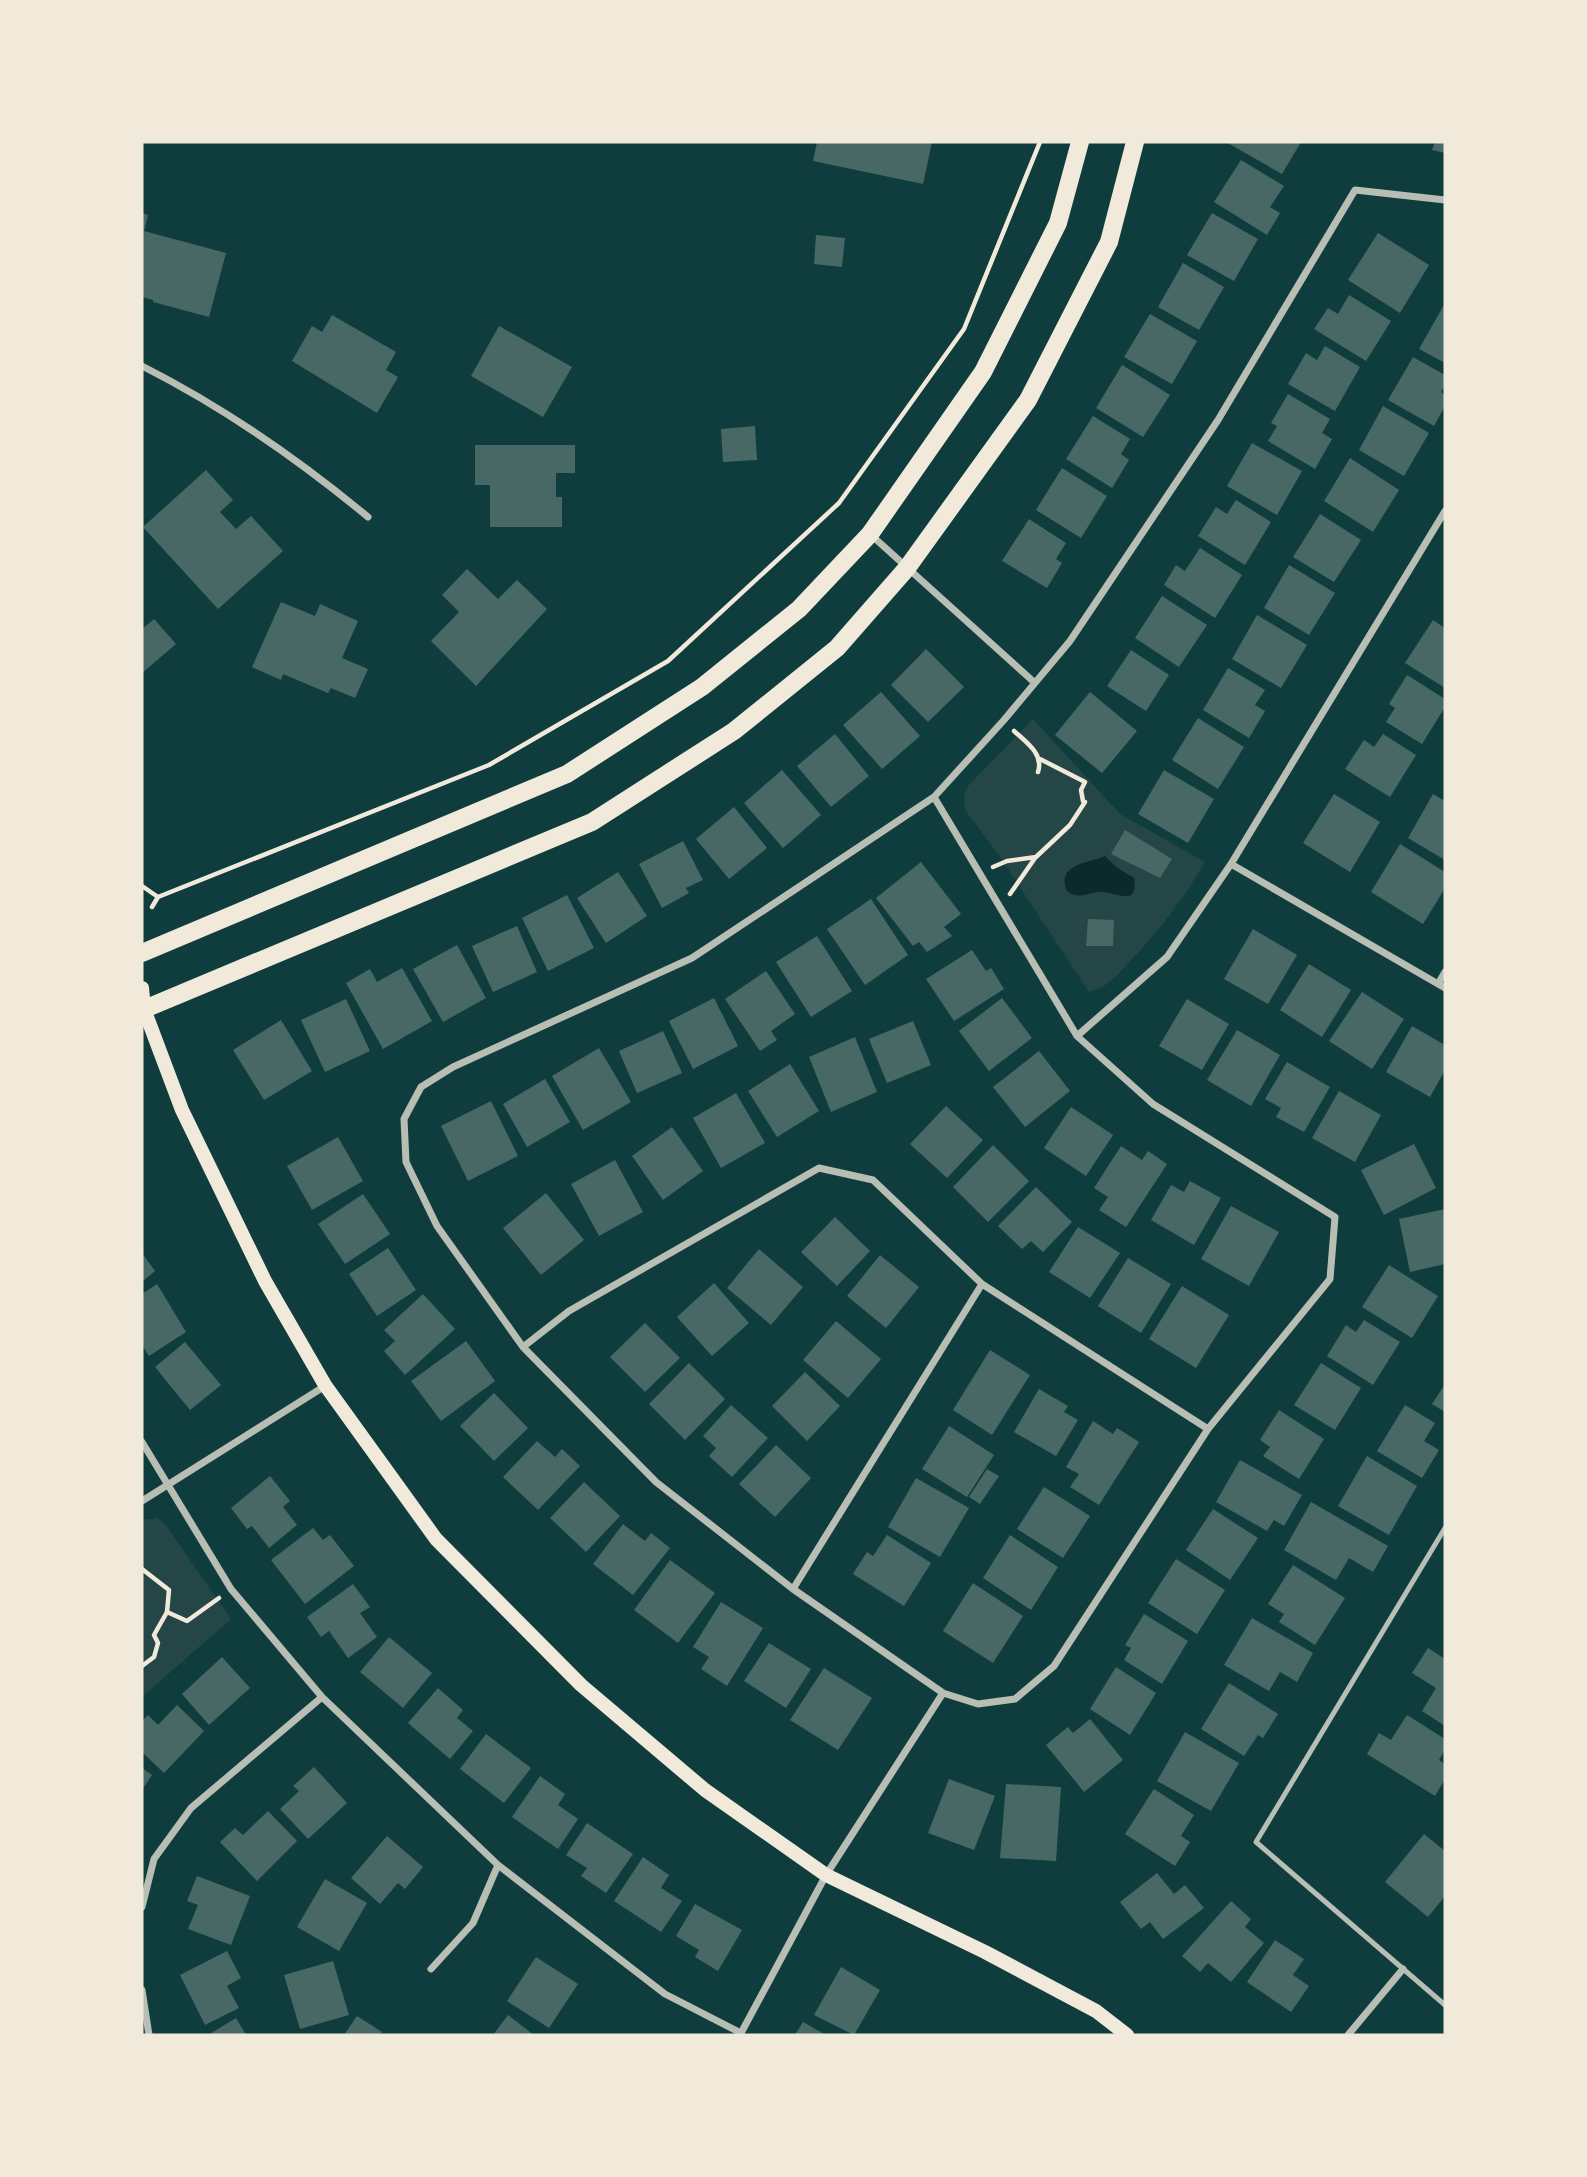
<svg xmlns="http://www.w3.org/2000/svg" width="1587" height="2177" viewBox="0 0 1587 2177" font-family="Jost,sans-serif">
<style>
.green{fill:#244646}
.water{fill:#0a2a2b}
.building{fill:#486865}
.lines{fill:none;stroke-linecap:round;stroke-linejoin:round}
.path{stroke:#f1e9da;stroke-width:4.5}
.service{stroke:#b8beb3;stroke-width:5}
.minor{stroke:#b8beb3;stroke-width:7}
.secondary{stroke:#f1e9da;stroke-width:14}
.primary{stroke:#f1e9da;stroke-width:18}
</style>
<rect width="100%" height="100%" fill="#0f3d3e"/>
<path class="green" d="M1033 719 1120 814 1205 862C1183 899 1162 928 1132 959 1119 973 1108 988 1089 992L996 851 965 810 964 795 968 786Z
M157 1518 165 1524 231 1619 142 1697V1520Z"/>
<path class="water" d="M1105 856 1116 867 1134 878C1139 910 1114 890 1099 892 1085 893 1080 900 1067 891 1056 864 1086 864 1105 856Z"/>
<path class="building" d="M817 142H932L923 184 813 161Z
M1226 142H1301L1282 174Z
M1435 142H1445V153L1432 150Z
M1241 160 1284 186 1270 207 1280 213 1267 235 1214 202Z
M142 213 148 215 144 231 226 253 209 317 153 302V300L142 297Z
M1212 213 1258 239 1234 281 1187 255Z
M1378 233 1429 265 1400 313 1348 280Z
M816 235 845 238 842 267 814 264Z
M1183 263 1224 287 1199 330 1158 307Z
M1349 295 1391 321 1366 361 1314 329 1328 308 1338 314Z
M1445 303V363L1419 349Z
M1150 314 1197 341 1172 384 1124 357Z
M332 315 396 352 386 370 398 377 377 413 292 361 312 326 322 332Z
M499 326 572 367 543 417 471 376Z
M1325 346 1360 367 1335 411 1288 384 1306 353 1317 360Z
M1413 357 1445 375V385L1441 392 1445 395V406L1434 426 1388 400Z
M1122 365 1170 395 1143 437 1096 408Z
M1288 394 1330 419 1322 433 1332 439 1315 469 1268 441 1277 426 1271 423Z
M1383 406 1429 433 1404 476 1359 450Z
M1093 416 1130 439 1121 454 1129 460 1112 488 1066 459Z
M755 426 757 460 723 462 721 429Z
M1252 443 1302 471 1277 515 1227 486Z
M475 445H575V473H556V497H562V527H490V485H475Z
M1350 458 1399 490 1373 532 1324 501Z
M1062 468 1107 496 1081 538 1036 510Z
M206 470 233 500 220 512 236 529 251 516 283 551 218 609 143 527Z
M1236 500 1271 522 1245 565 1198 536 1216 507 1227 514Z
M1320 514 1361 540 1334 582 1293 557Z
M1029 519 1066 543 1056 559 1062 563 1047 588 1002 561Z
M1200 548 1242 575 1215 618 1164 585 1176 565 1185 571Z
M1289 565 1335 593 1309 635 1264 608Z
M467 569 498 599 517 580 547 609 476 686 431 641 459 612 442 595Z
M1162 596 1207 625 1179 667 1135 638Z
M281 602 315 616 320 604 358 621 342 658 368 669 355 698 331 688 328 693 283 674 281 680 252 667Z
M1257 615 1307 645 1281 688 1232 659Z
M154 619 176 644 142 673V629Z
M1433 620 1445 628V688L1405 663Z
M926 649 964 687 928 722 891 685Z
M1131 650 1169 675 1146 711 1107 686Z
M1228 668 1265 690 1255 705 1265 711 1249 738 1203 710Z
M1407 675 1445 699V707L1422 744 1386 722 1395 708 1389 704Z
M881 692 920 736 882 769 843 725Z
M1090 692 1137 731 1102 773 1055 735Z
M1198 718 1244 747 1218 789 1172 760Z
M835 734 869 776 831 807 797 766Z
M1383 734 1416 755 1390 797 1345 769 1364 740 1374 747Z
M782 770 821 815 783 848 744 803Z
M1164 770 1214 799 1188 843 1138 814Z
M1334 794 1380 822 1350 872 1303 843Z
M1433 794 1445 801V860L1408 838Z
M734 807 767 848 729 879 696 839Z
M1125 830 1172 859 1160 878 1111 854Z
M683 841 703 880 686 888 689 893 662 908 639 864Z
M1400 844 1445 872V888L1423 924 1371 892Z
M921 862 961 914 944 927 952 936 927 952 919 942 913 946 876 898Z
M618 872 647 916 606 943 577 898Z
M567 895 594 948 548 971 522 918Z
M871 899 908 955 865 985 827 929Z
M1088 919 1114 920 1113 946H1086Z
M517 926 537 972 493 992 472 946Z
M1253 929 1297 955 1268 1004 1224 979Z
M817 936 852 991 811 1017 776 962Z
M457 945 486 998 443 1022 413 969Z
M972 950 986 971 991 968 1004 989 954 1021 926 979Z
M1309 964 1351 990 1322 1037 1280 1010Z
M402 968 432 1021 383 1049 346 983 370 969 377 982Z
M766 971 795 1014 771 1031 777 1040 760 1051 725 999Z
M1362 992 1404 1019 1372 1069 1329 1041Z
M714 998 738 1046 693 1069 669 1021Z
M1002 998 1032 1038 989 1071 959 1031Z
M346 999 370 1051 325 1072 301 1020Z
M1187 999 1229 1024 1202 1070 1159 1046Z
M281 1020 312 1071 264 1100 233 1050Z
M913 1021 931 1065 887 1083 869 1039Z
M1412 1026 1445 1045V1070L1430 1097 1386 1072Z
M1237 1030 1280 1055 1251 1106 1207 1080Z
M663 1031 682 1073 637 1093 619 1051Z
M855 1037 877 1092 831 1112 809 1057Z
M599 1048 631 1102 583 1130 552 1076Z
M1039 1051 1070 1091 1025 1127 993 1087Z
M1287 1062 1330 1087 1304 1132 1276 1117 1281 1108 1265 1099Z
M790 1064 819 1111 777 1137 748 1091Z
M545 1079 570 1122 527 1147 503 1104Z
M1339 1091 1381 1115 1355 1162 1312 1138Z
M736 1093 765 1143 721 1168 693 1118Z
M491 1101 518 1156 468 1181 441 1126Z
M946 1106 983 1140 947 1178 910 1144Z
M1071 1107 1113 1135 1086 1176 1044 1148Z
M672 1127 703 1171 663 1200 632 1156Z
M338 1137 363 1181 312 1210 287 1166Z
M1414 1144 1436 1188 1384 1215 1361 1170Z
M993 1145 1029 1181 988 1222 953 1187Z
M1121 1146 1142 1160 1148 1151 1167 1164 1126 1227 1099 1210 1108 1197 1094 1188Z
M615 1160 643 1212 599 1236 571 1184Z
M1190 1181 1221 1198 1194 1245 1151 1220 1171 1185 1184 1192Z
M1036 1187 1072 1222 1043 1252 1031 1241 1022 1249 998 1226Z
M546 1193 584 1240 541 1275 503 1228Z
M363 1194 390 1234 345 1264 318 1224Z
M1231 1206 1279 1232 1249 1286 1201 1259Z
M1445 1209V1264L1410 1272 1399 1219Z
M835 1217 870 1251 837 1286 801 1252Z
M1078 1227 1120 1253 1090 1298 1049 1272Z
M388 1248 416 1290 377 1316 349 1274Z
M759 1249 803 1287 771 1325 727 1288Z
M142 1253 155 1271 142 1282Z
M880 1255 919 1287 886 1328 847 1296Z
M1128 1258 1171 1284 1141 1333 1098 1306Z
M1389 1265 1438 1296 1412 1338 1362 1307Z
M714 1283 749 1323 712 1356 677 1317Z
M157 1284 186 1332 149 1356 142 1345V1294Z
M1182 1286 1229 1315 1196 1368 1149 1339Z
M423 1294 455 1329 405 1375 384 1351 395 1341 384 1330Z
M1364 1320 1400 1342 1373 1385 1327 1356 1346 1325 1356 1332Z
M836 1321 881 1359 848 1398 803 1360Z
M645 1323 680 1358 645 1392 610 1357Z
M466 1341 495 1381 441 1421 411 1381Z
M185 1342 221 1385 190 1410 155 1367Z
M990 1350 1030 1375 992 1435 953 1410Z
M689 1363 725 1399 685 1440 649 1404Z
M1321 1363 1361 1388 1335 1430 1294 1405Z
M805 1372 840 1406 807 1441 772 1406Z
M1445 1384V1412L1432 1404Z
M1039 1389 1068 1406 1064 1412 1078 1420 1056 1456 1014 1432Z
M494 1393 528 1428 494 1461 460 1426Z
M731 1405 768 1438 732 1477 709 1456 716 1448 703 1436Z
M1405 1405 1435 1423 1424 1441 1439 1450 1422 1478 1377 1451Z
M1279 1410 1324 1439 1299 1479 1263 1456 1270 1447 1260 1440Z
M1093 1421 1113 1434 1117 1428 1139 1442 1099 1505 1070 1487 1079 1474 1066 1467Z
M949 1426 994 1455 967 1497 922 1469Z
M537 1441 555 1457 562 1449 580 1466 538 1510 503 1477Z
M776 1445 811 1478 775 1517 739 1484Z
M1367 1456 1417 1486 1389 1535 1338 1506Z
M1240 1460 1302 1495 1284 1526 1274 1520 1267 1531 1216 1502Z
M987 1469 999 1476 980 1504 969 1497Z
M270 1476 290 1501 283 1507 297 1525 269 1548 252 1526 247 1529 231 1508Z
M916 1478 969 1508 940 1557 888 1527Z
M584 1482 620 1516 586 1552 550 1518Z
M1044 1487 1090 1516 1063 1558 1017 1529Z
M1311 1502 1388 1546 1373 1572 1349 1558 1336 1580 1284 1550Z
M1213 1509 1258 1538 1230 1580 1186 1550Z
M623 1524 645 1541 651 1533 670 1548 633 1595 593 1564Z
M313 1528 323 1540 330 1535 354 1566 305 1604 271 1560Z
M887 1535 931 1563 904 1606 853 1574 867 1552 873 1556Z
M1010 1535 1058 1567 1031 1610 983 1578Z
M1176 1559 1225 1590 1197 1634 1148 1603Z
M670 1560 715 1593 678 1643 634 1610Z
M1293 1565 1345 1598 1315 1645 1279 1622 1284 1614 1268 1604Z
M973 1583 1023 1616 993 1663 943 1631Z
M353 1584 370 1607 360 1613 377 1637 348 1658 329 1631 321 1637 307 1617Z
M721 1602 763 1628 727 1686 701 1669 709 1657 693 1647Z
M1144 1614 1188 1641 1162 1684 1124 1660 1131 1648 1125 1645Z
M1252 1618 1313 1653 1297 1682 1280 1672 1269 1691 1224 1665Z
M389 1637 432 1673 403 1708 360 1672Z
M769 1643 811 1669 786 1708 744 1681Z
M1428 1648 1445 1659V1726L1422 1711 1436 1688 1412 1673Z
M222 1657 250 1688 209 1725 182 1694Z
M1116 1667 1156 1693 1130 1735 1090 1709Z
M824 1668 872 1698 838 1750 790 1720Z
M1229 1683 1278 1714 1263 1738 1258 1735 1244 1756 1201 1729Z
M438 1688 463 1710 457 1718 473 1731 450 1759 408 1723Z
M177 1705 204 1731 164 1773 142 1752V1721L148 1715 158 1725Z
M1407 1715 1445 1739V1750L1439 1760 1445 1764V1779L1435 1796 1367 1754 1379 1733 1391 1740Z
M1090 1719 1123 1760 1084 1792 1046 1745 1068 1727 1073 1733Z
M1185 1732 1239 1763 1211 1811 1157 1781Z
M486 1734 531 1768 504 1803 460 1769Z
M314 1767 347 1803 308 1839 280 1809 299 1791 293 1786Z
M142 1768 152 1775 142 1790Z
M540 1776 565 1794 558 1805 578 1819 558 1849 512 1817Z
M949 1779 995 1796 974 1850 928 1833Z
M1006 1784 1061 1787 1056 1861 1000 1858Z
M1154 1789 1194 1815 1181 1836 1190 1842 1175 1866 1125 1834Z
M268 1811 297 1841 257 1881 220 1842 235 1828 243 1835Z
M587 1823 633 1854 606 1893 581 1876 587 1868 566 1855Z
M1424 1834 1445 1851V1896L1428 1917 1385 1882Z
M387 1836 423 1867 405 1889 398 1883 380 1904 351 1878Z
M643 1857 669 1875 661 1888 682 1901 661 1932 614 1901Z
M1157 1873 1174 1894 1185 1885 1204 1908 1163 1939 1150 1922 1141 1929 1120 1902Z
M197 1876 250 1896 231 1945 188 1929 198 1905 187 1901Z
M325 1879 367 1903 339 1951 297 1927Z
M1231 1901 1251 1919 1245 1927 1264 1943 1231 1982 1208 1963 1200 1972 1182 1956Z
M695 1904 742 1930 718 1971 695 1957 699 1950 676 1936Z
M1275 1940 1304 1959 1293 1975 1309 1986 1291 2012 1247 1982Z
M227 1951 241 1978 227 1986 239 2008 205 2025 180 1975Z
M536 1957 578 1984 549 2028 507 2001Z
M333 1961 349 2015 300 2029 284 1975Z
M841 1967 880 1990 854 2035 814 2015Z
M508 2015 534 2035H493Z
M357 2016 382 2032 380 2035H344Z
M236 2018 246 2035H208Z
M803 2022 826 2035H795Z"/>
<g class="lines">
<path class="path" d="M1014 731C1026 742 1044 754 1038 772
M993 867 1007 861 1036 857 1070 825 1085 802 1083 801 1081 790 1085 782 1040 759
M142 886 158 897 489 765 668 661 839 503 964 329 1040 142
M1010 894 1035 858
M152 907 158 897
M142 1569 169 1590 167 1612 187 1621 219 1598
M142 1666 154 1657 158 1643 154 1635 167 1612"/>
<path class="service" d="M1445 1528 1256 1842 1445 2005"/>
<path class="minor" d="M142 366C223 407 298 459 368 517
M870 534 1035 683
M934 797 1077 1036 1153 1104 1335 1217 1330 1279 1208 1429 1054 1666 1015 1699 978 1704 943 1693 793 1589 656 1482 523 1347 437 1226 406 1162 404 1119 421 1087 453 1067 692 958 934 797 1004 720 1070 641 1218 420 1355 190 1445 200
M1231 864 1445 988
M1438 984 1445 972
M1077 1036 1167 957 1231 864 1445 511
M523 1347 569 1311 819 1168 873 1180 982 1284 1208 1429
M142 1442 231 1589 322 1697 498 1865 665 1994 741 2033
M142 1501 325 1386
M793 1589 982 1284
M142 1907 154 1859 191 1808 322 1697
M431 1969 473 1923 498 1865
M142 1990 149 2035
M740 2035 826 1875 943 1693
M1348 2035 1403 1969"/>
<path class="secondary" d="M142 988 144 1009 182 1110 265 1281 325 1385 436 1539 581 1685 705 1790 826 1875 985 1952 1096 2011 1127 2035"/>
<path class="primary" d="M142 953 567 774 702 687 799 609 870 534 983 372 1058 223 1080 142
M142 1010 592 822 734 731 837 648 907 568 1028 400 1109 242 1135 142"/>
</g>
<rect width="1587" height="2177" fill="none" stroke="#f1e9da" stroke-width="287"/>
</svg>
